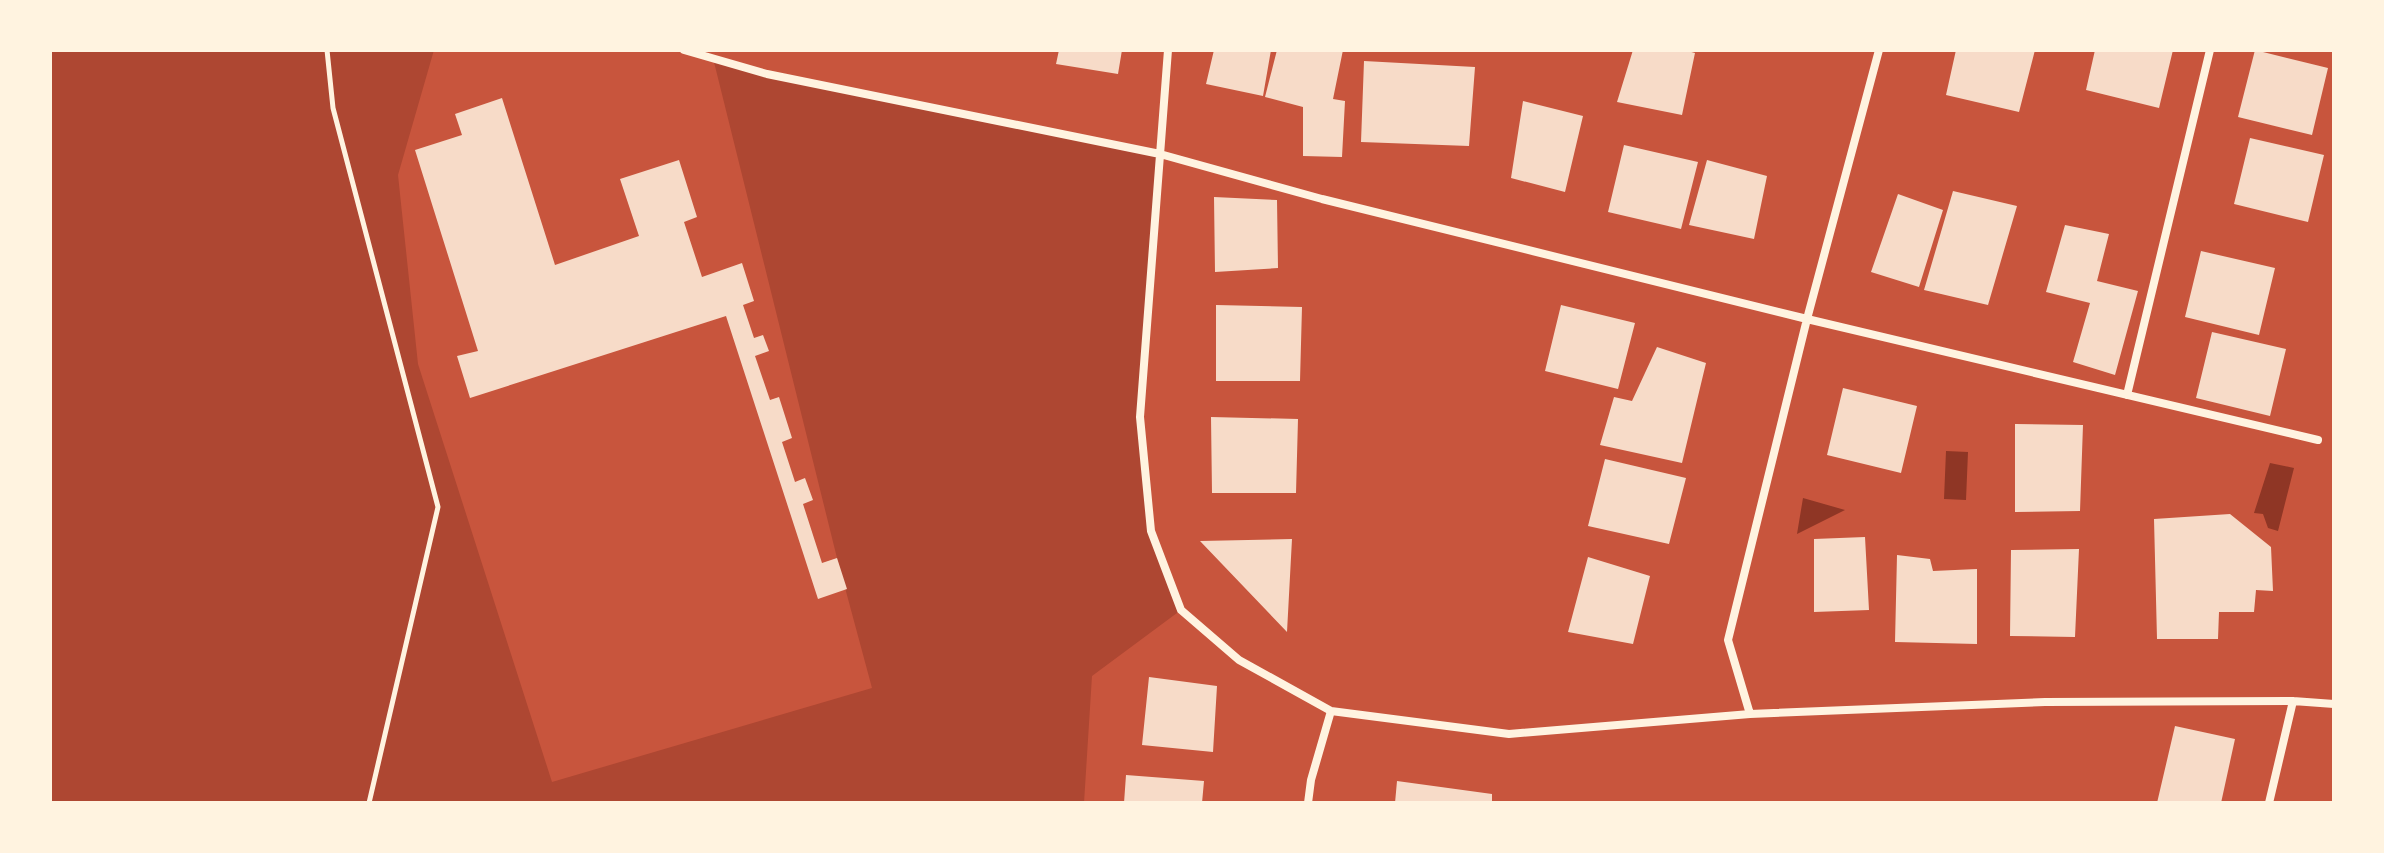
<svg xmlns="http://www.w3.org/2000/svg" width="2384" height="853" viewBox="0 0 2384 853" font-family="'Archivo Narrow',sans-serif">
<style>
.green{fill:#ae4732}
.water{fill:#8f3625}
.building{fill:#f7dbc8}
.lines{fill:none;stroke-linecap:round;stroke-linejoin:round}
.path{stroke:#fff3e0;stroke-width:5}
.minor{stroke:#fff3e0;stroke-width:8}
</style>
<rect width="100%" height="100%" fill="#c8553d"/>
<path class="green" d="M50 50H434L398 175 418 364 552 782 872 688 837 558 713 58 767 74 1160 154 1140 417 1151 531 1181 610 1092 676 1084 803H50Z"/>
<path class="water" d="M1946 451 1968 452 1966 500 1944 499Z
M2270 463 2294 468 2278 531 2268 528 2263 514 2254 513Z
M1803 498 1845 510 1797 534Z"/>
<path class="building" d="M1059 50H1122L1118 74 1056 64Z
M1214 50H1271L1263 96 1206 84Z
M1277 50H1343L1333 99 1345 101 1342 157 1303 156V107L1265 97Z
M1633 50H1684L1695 53 1682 115 1617 102Z
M1956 50H2035L2019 112 1946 95Z
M2095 50H2173L2159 108 2086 90Z
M2255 50 2328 68 2312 135 2238 117Z
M1364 61 1475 67 1469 146 1361 142Z
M502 98 555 265 639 236 620 179 679 160 697 217 684 222 702 277 742 263 754 301 743 305 754 338 763 335 769 351 755 356 770 400 779 397 792 438 782 442 795 482 805 478 813 500 803 504 822 563 837 558 847 589 818 599 726 316 470 398 457 356 478 351 415 150 462 135 455 114Z
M1523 101 1583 116 1565 192 1511 178Z
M2250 138 2324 155 2308 222 2234 204Z
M1624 145 1698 162 1681 229 1608 212Z
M1707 160 1767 176 1754 239 1689 225Z
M1953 191 2017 206 1988 305 1924 290Z
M1898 194 1943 210 1919 287 1871 272Z
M1214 197 1277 200 1278 268 1215 272Z
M2065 225 2109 234 2097 281 2138 291 2115 375 2073 362 2090 303 2046 292Z
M2201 251 2275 268 2259 335 2185 317Z
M1216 305 1302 307 1300 381H1216Z
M1561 305 1635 323 1618 389 1545 371Z
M2212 332 2286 349 2270 416 2196 398Z
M1657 347 1706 363 1682 463 1600 445 1614 397 1632 401Z
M1843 388 1917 406 1901 473 1827 455Z
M1211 417 1298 419 1296 493H1212Z
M2015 424 2083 425 2080 511 2015 512Z
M1605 459 1686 478 1669 544 1588 526Z
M2230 514 2271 547 2273 591 2256 590 2254 612H2219L2218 639H2157L2154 519Z
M1865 537 1869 610 1814 612V539Z
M1292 539 1287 632 1200 541Z
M2079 549 2075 637 2010 636 2011 550Z
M1897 555 1930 559 1933 571 1977 569V644L1895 642Z
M1588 557 1650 576 1633 644 1568 632Z
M1149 677 1217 686 1213 752 1142 745Z
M2175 726 2235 739 2221 803H2157Z
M1126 775 1204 781 1202 803H1124Z
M1397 781 1492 794V803H1395Z"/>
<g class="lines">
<path class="path" d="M327 50 333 108 438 507 369 803"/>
<path class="minor" d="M684 50 767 74 1160 154 1322 199 1807 319 2318 440
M1168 50 1140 417 1151 531 1181 610 1239 660 1331 711 1509 734 1750 714 2045 702 2293 701 2334 704
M2127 395 2210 50
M1750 714 1728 640 1807 319 1879 50
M1308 803 1311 780 1331 711
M2269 803 2293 701"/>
</g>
<rect width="2384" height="853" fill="none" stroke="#fff3e0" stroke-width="104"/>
</svg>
